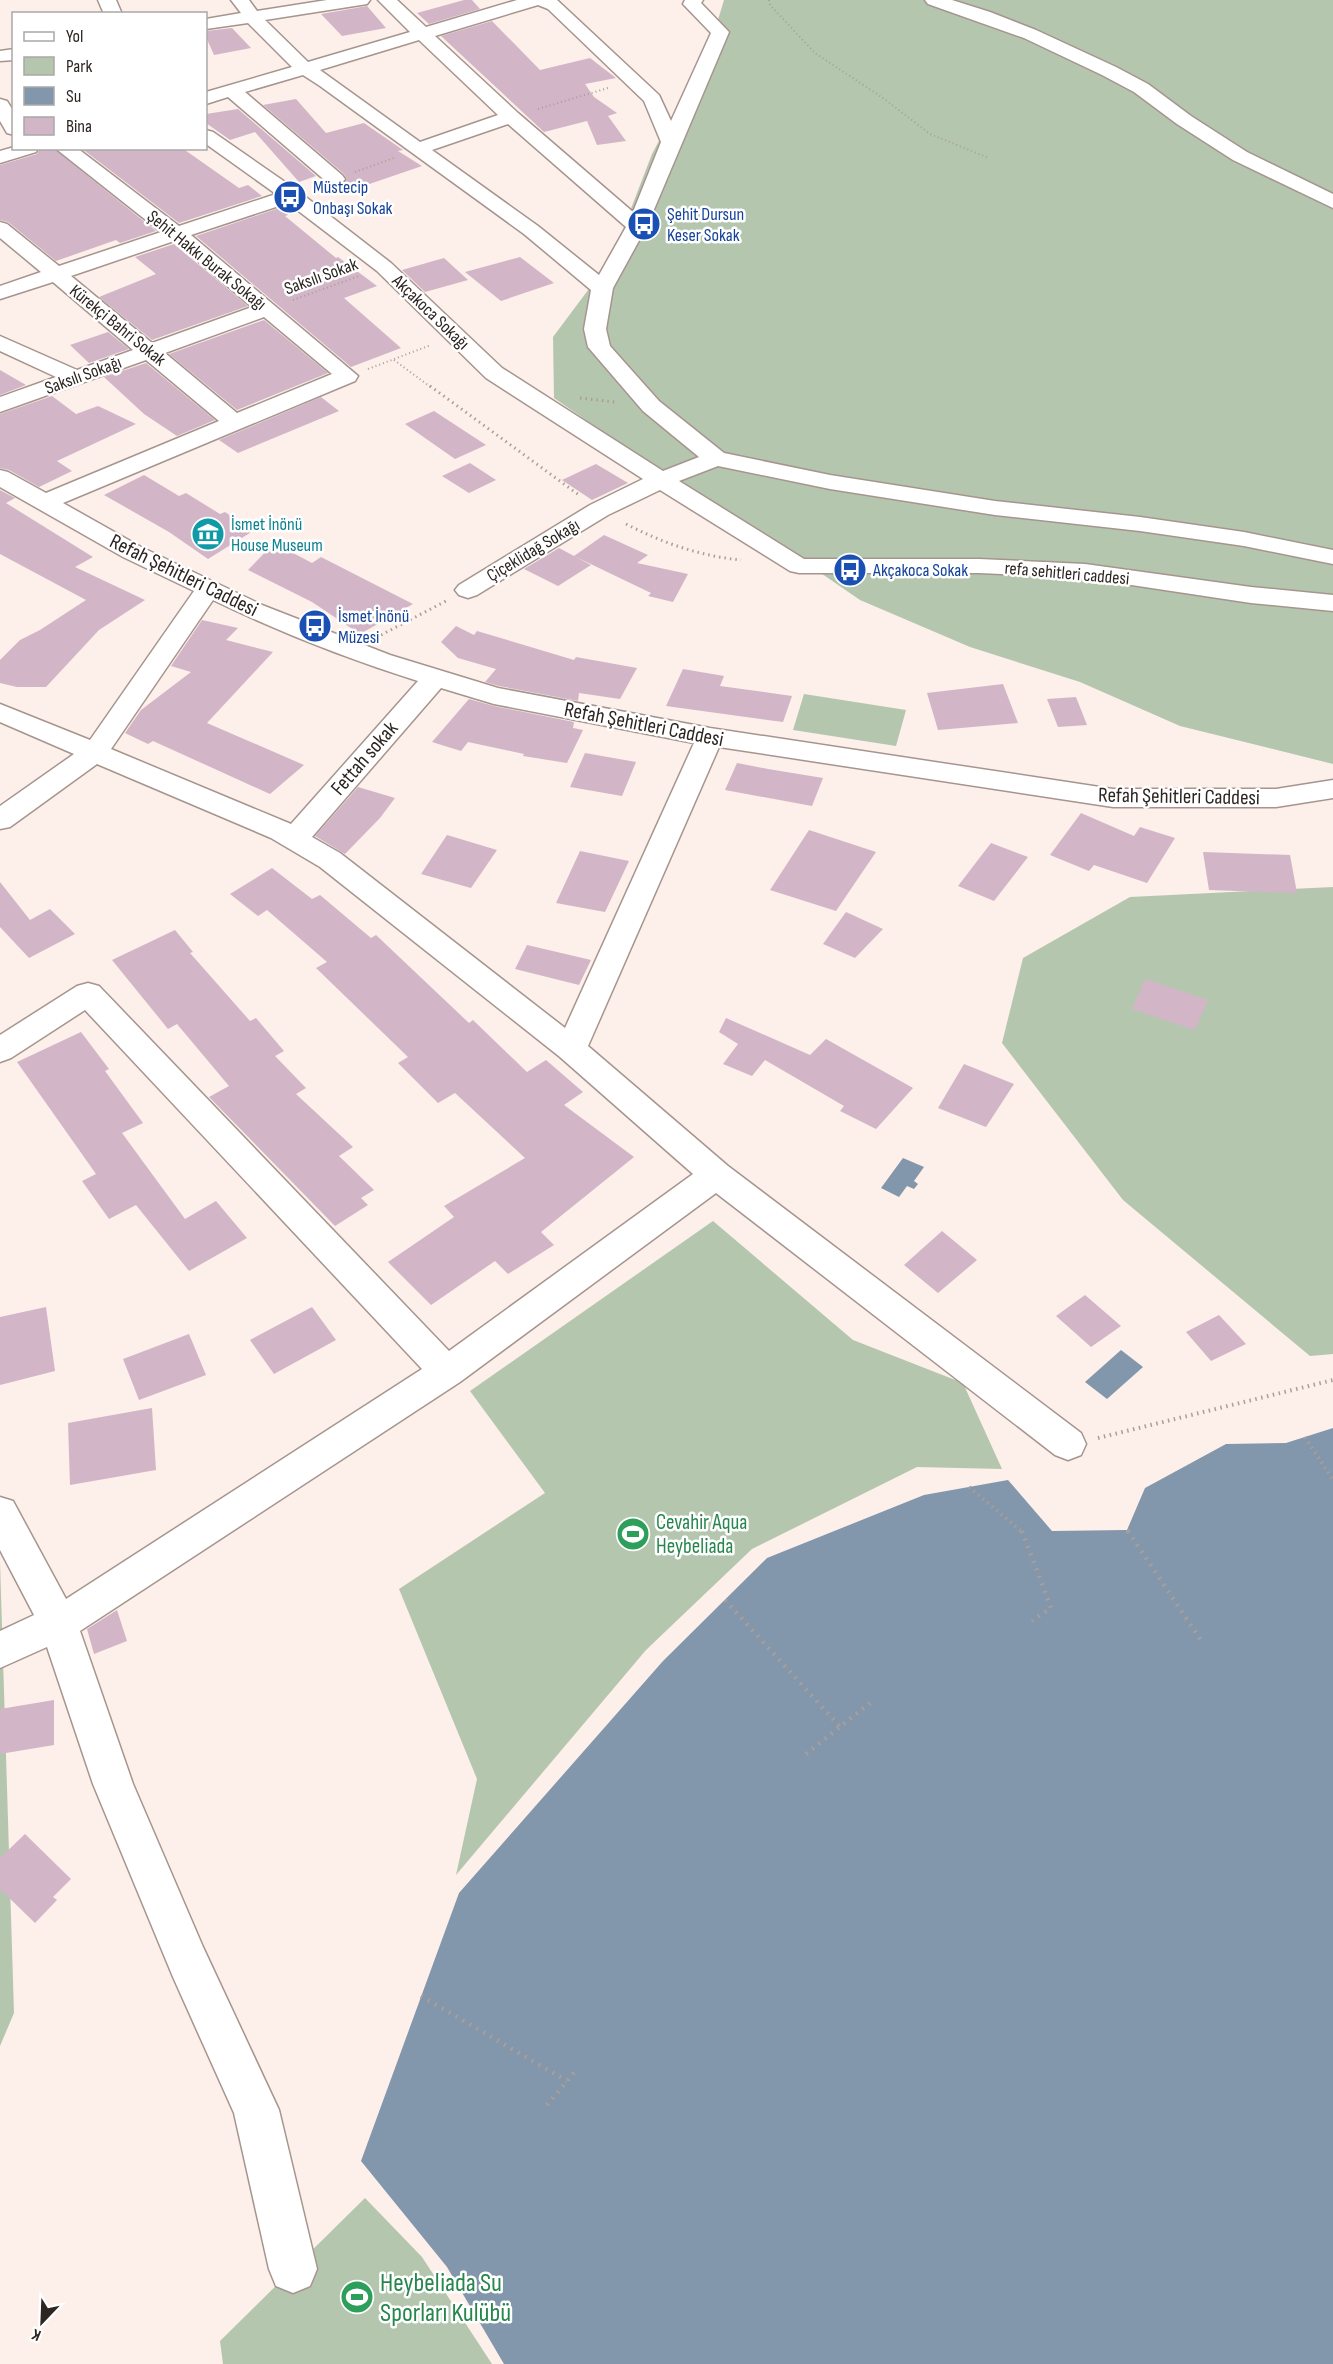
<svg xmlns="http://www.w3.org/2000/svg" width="1333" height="2364" viewBox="0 0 1333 2364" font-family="'Sofia Sans Condensed',sans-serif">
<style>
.green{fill:#b5c6af}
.water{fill:#8296ac}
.building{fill:#d2b6c7}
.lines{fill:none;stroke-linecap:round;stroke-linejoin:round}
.minor-casing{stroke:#a6958e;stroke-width:3}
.path-far3{stroke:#a99e99;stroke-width:2;stroke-dasharray:1 3;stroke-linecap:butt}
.path-far2{stroke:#a99e99;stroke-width:3;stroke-dasharray:1.5 4;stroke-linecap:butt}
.path-far1{stroke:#a99e99;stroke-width:4;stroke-dasharray:1.5 4.5;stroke-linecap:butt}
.path{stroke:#a99e99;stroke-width:4.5;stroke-dasharray:2 6;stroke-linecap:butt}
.minor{fill:#fff;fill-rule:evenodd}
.labels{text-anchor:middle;stroke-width:5;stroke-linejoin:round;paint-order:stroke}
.far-transit-label{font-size:18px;fill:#164399;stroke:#fff;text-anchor:start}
.far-street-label{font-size:18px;fill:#2c2522;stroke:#fff}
.far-culture-label{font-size:18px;fill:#0d838f;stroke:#fff;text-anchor:start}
.street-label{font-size:21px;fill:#2c2522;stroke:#fff}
.leisure-label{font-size:21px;fill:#27864d;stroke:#fff;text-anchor:start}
.near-leisure-label{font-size:26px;fill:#27864d;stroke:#fff;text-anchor:start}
</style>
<rect width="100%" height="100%" fill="#fdefe9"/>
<path class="green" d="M724 0H1333V764L1180 726 1080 682 970 647 860 600 796 556 702 500 554 398 553 337 612 258 652 154 711 43Z
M804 694 906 710 896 746 793 730Z
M1333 887V1354L1310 1356 1123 1200 1002 1043 1023 958 1130 897Z
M713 1221 853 1340 963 1383 1002 1469 917 1467 752 1549 646 1650 456 1875 477 1779 399 1589 545 1493 470 1391Z
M0 1562 14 2013 0 2046Z
M365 2198 422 2257 492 2364H223L220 2341Z"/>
<path class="water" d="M903 1158 924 1167 914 1181 918 1184 914 1189 907 1186 899 1197 881 1188Z
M1121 1350 1143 1367 1107 1399 1085 1382Z
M1333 1428V2364H504L447 2267 361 2161 459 1893 663 1661 767 1558 924 1495 1008 1480 1052 1531 1127 1530 1145 1488 1226 1444 1286 1443Z"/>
<path class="building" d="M464 0H472L480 9 429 24 417 13Z
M367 6 386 28 342 36 321 14Z
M492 21 540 70 590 58 616 78 585 84 594 97 617 113 608 116 626 141 597 145 587 121 544 132 441 36Z
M232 28 251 48 214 55 206 37V31Z
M296 99 326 133 364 123 403 150 398 151 422 166 349 191 341 185 347 179 343 173 263 105Z
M238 109 316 176 299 182 255 132 230 140 206 123V114Z
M40 148H53L156 231 120 243 116 240 56 261 8 222 0 220V165L37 154Z
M81 148H182L239 188 248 185 262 196 179 223Z
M279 208 288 215 285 216 336 258 338 257 377 286 344 298 401 348 351 367 196 236Z
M174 244 248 306 152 340 99 297 156 274 135 257Z
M520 257 554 283 501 301 465 272Z
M444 258 468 280 425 292 402 270Z
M264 320 328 373 237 410 169 354Z
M108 332 129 349 89 363 70 345Z
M146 363 215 420 177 436 144 414 104 377Z
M0 370 26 385 0 395Z
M52 396 76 414 98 406 136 424 57 461 72 471 39 487 9 470 0 468V414Z
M321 397 339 411 238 453 219 440Z
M434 411 486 445 455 459 405 424Z
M470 463 496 480 469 493 442 476Z
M596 464 628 483 592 500 562 480Z
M144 475 179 496 186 493 220 514 225 512 253 531 208 559 169 532 104 495Z
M0 490 15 498 6 503 93 557 75 567 145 600 99 630 46 687H17L0 683V660L20 640 40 630 86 600 0 554Z
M604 535 648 555 637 563 688 574 673 602 648 596 651 593 574 556Z
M274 543 312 563 321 557 413 604 360 634 312 602 248 570Z
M559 548 591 565 558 586 524 569Z
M202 620 238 628 226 640 273 652 207 723 304 765 270 794 153 741 148 744 125 733 141 710 191 672 171 666Z
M456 626 474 635 477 631 574 660 576 657 637 668 620 699 579 693 578 701 499 686 485 682 496 669 458 658 441 642Z
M683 669 724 676 720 686 792 696 783 722 666 706Z
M1003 684 1018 723 938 730 927 693Z
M1076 697 1087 725 1058 727 1047 699Z
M469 699 494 706 574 722 573 728 583 730 567 763 523 756 524 754 468 742 461 751 432 742Z
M585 753 636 762 622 796 570 787Z
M737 763 768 769 823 778 812 806 725 790Z
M358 787 395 798 380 818 345 854 315 836Z
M1081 813 1134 836 1140 827 1175 838 1147 883 1094 865 1089 871 1050 855Z
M809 830 876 852 836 911 770 890Z
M447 835 497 850 471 888 421 874Z
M991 843 1028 857 994 901 958 886Z
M580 851 629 861 605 912 556 903Z
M1203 852 1290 855 1297 893 1209 890Z
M272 868 312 899 320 895 371 938 376 935 469 1023 473 1020 527 1072 546 1060 583 1092 564 1105 634 1157 541 1232 554 1245 508 1274 495 1261 431 1305 388 1262 454 1217 444 1206 525 1158 455 1093 438 1103 398 1063 408 1057 316 968 327 962 267 910 258 916 230 894Z
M0 882 30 920 50 909 75 934 29 958 0 927Z
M846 912 883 929 855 958 823 944Z
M175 930 193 952 190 953 250 1021 256 1018 284 1051 275 1056 306 1088 296 1094 353 1147 339 1156 374 1190 361 1198 368 1205 335 1226 209 1097 229 1086 177 1024 168 1029 112 960Z
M527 945 591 960 579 985 515 969Z
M1145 979 1208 1000 1195 1030 1132 1009Z
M726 1018 810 1055 826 1039 913 1088 876 1129 840 1111 844 1106 765 1060 752 1076 723 1064 738 1044 719 1032Z
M81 1032 109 1069 105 1071 143 1123 122 1133 185 1219 216 1201 247 1238 189 1271 136 1205 109 1219 82 1181 96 1174 17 1062Z
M964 1064 1014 1084 986 1127 938 1108Z
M942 1231 977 1260 938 1293 904 1265Z
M1085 1295 1121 1326 1091 1347 1056 1316Z
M46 1307 55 1371 0 1385V1317Z
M312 1307 336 1340 274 1374 250 1340Z
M1219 1315 1246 1344 1211 1361 1186 1332Z
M189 1334 206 1375 139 1400 123 1359Z
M152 1408 156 1470 70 1485 68 1423Z
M117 1610 127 1641 94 1654 87 1629Z
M54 1700V1745L0 1754V1709Z
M25 1834 71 1879 53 1897 57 1900 35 1923 0 1889V1858Z"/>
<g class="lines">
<g class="minor-casing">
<path id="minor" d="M98 0H116L122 14H104Z
M231 0H249L257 11 327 0H370L367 4 361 5 265 20 308 62 410 32 378 0H397L426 27 517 0H557L659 95 671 121 711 33 683 4 685 0H703L701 3 729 32 647 226 613 288 606 329 610 346 659 401 724 453 830 475 995 501 1140 517 1244 532 1333 550V564L1244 546 1140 531 995 515 830 489 718 466 679 481 804 559H979L1085 564 1251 587 1333 595V611L1251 603 1085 578 979 573H799L790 571 660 490 608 515 477 595 468 598 459 595 455 590 459 585 590 505 643 479 486 378 377 271 288 203 191 235 358 376 355 381 63 503 141 547 262 605 390 655 498 688 710 728 1113 789H1276L1333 780V798L1276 807H1113L719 747 588 1046 728 1166 1081 1433 1086 1444 1081 1455 1068 1460 1055 1455 716 1193 460 1382 80 1631 133 1784 203 1947 279 2110 317 2269 310 2286 293 2293 276 2286 269 2269 234 2113 173 1977 93 1784 47 1647 0 1668V1631L34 1615 0 1550V1497L13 1501 66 1599 422 1369 85 1010 11 1058 0 1062V1035L77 986 88 983 99 986 449 1351 693 1174 560 1057 320 867 271 838 97 764 10 827 0 829V806L74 754 0 722V704L90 740 194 591 123 557 0 487V470L8 472 46 493 219 421 146 360 0 412V397L56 377 0 351V336L77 370 133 350 53 282 0 299V286L41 272 0 238V222L7 224 59 266 161 232 55 148H77L179 226 276 194 206 144V130L213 132 298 191 391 263 502 368 663 471 699 457 643 411 588 347 584 329 591 290 524 234 320 86 303 75 245 92 342 175 345 179 342 183H328L228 97 206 104V92L292 67 248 23 206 29V19L241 13ZM538 5 548 9 644 101 661 142 633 212 518 113 435 36ZM419 40 498 115 420 142 320 70ZM508 124 626 227 599 275 538 226 432 150ZM174 241 252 307 152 343 71 276ZM264 317 332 374 237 413 165 353ZM213 600C279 632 348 659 418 681L291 824 111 749ZM441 688 494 704 694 743 565 1028 340 853 312 837Z
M925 0H952L990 12 1036 30 1116 67 1148 84 1191 116 1247 152 1333 194V208L1233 160 1177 124 1134 92 1102 75 1024 38 928 4Z
M14 49V60L0 61V51Z
M0 99 7 101 14 112V135L7 133 0 121Z
M14 147V148H38L36 152 0 163V151Z"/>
</g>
<path class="path-far3" d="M769 0 770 5 815 53 883 98 930 134 989 158
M538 109 608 88
M355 172 394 158
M293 300 359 276
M394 360 432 388
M368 369 431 345"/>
<path class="path-far2" d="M430 386 579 495
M580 398 615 402
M626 524C663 543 700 556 741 560
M381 635 446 601"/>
<path class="path-far1" d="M1305 1437 1333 1480
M1098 1438 1333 1380
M969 1487 1022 1532
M1127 1530 1129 1532"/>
<path class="path" d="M1022 1531 1051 1608 1032 1621
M1128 1531 1202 1642
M725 1600 841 1728
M806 1754 875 1699
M421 1996 567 2081
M547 2105 577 2069"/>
<use href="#minor" class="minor"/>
</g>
<defs>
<g id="bus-disc" transform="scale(1.725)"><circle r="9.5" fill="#1a4fb4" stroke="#fff"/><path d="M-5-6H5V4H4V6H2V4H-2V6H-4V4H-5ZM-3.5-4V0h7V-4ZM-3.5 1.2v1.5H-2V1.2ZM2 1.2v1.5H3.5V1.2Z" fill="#fff"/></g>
<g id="museum-disc" transform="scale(1.725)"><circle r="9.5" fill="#0f9aa8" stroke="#fff"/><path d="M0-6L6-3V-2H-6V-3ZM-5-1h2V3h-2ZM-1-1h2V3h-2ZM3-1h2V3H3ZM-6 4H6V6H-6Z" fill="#fff"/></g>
<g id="stadium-disc" transform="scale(1.725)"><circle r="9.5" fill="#2e9e5b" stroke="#fff"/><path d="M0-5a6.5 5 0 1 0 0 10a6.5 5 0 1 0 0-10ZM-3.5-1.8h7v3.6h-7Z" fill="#fff"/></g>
</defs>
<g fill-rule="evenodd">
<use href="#bus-disc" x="290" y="197"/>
<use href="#bus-disc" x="644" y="224"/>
<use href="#museum-disc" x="208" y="534"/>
<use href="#bus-disc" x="850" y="570"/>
<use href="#bus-disc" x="315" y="626"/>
<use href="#stadium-disc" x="633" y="1534"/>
<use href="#stadium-disc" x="357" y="2297"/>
</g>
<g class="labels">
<g class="far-transit-label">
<text x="313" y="193">Müstecip<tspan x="313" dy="21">Onbaşı Sokak</tspan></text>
<text x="667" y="220">Şehit Dursun<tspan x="667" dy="21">Keser Sokak</tspan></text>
<text x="873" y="576">Akçakoca Sokak</text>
<text x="338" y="622">İsmet İnönü<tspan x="338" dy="21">Müzesi</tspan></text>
</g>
<g class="far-street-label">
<text transform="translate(207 260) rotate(39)" y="6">Şehit Hakkı Burak Sokağı</text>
<text transform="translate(321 276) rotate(-20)" y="6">Saksılı Sokak</text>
<text transform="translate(431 312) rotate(44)" y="6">Akçakoca Sokağı</text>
<text transform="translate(118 325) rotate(39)" y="6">Kürekçi Bahri Sokak</text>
<text transform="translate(83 375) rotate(-20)" y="6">Saksılı Sokağı</text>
<text transform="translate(533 550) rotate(-31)" y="6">Çiçeklidağ Sokağı</text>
<text transform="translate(1067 573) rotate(5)" y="6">refa sehitleri caddesi</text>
</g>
<g class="far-culture-label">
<text x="231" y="530">İsmet İnönü<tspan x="231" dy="21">House Museum</tspan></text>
</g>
<g class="street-label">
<text transform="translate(184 575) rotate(26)" y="7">Refah Şehitleri Caddesi</text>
<text transform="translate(644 724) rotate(11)" y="7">Refah Şehitleri Caddesi</text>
<text transform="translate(364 758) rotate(-49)" y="7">Fettah sokak</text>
<text transform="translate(1179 796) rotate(1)" y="7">Refah Şehitleri Caddesi</text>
</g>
<g class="leisure-label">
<text x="656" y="1529">Cevahir Aqua<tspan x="656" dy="24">Heybeliada</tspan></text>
</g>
<g class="near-leisure-label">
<text x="380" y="2291">Heybeliada Su<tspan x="380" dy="30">Sporları Kulübü</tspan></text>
</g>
</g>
<rect x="12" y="12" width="195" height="138" fill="#ffffff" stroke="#aba8a7" stroke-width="1.5"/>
<rect x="24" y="32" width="30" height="9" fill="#ffffff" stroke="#aba8a7" stroke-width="1.5"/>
<text x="66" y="42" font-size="18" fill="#2c2522">Yol</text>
<rect x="24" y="57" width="30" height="18" fill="#b5c6af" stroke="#aba8a7" stroke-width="1.5"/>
<text x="66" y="72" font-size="18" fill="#2c2522">Park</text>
<rect x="24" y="87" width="30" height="18" fill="#8296ac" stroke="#aba8a7" stroke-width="1.5"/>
<text x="66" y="102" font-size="18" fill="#2c2522">Su</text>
<rect x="24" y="117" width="30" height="18" fill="#d2b6c7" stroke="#aba8a7" stroke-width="1.5"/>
<text x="66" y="132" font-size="18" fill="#2c2522">Bina</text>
<g transform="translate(42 2322) rotate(203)" stroke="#ffffff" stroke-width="4.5" paint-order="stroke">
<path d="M0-4.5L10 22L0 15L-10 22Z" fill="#2c2522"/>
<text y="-9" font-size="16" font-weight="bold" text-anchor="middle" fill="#2c2522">K</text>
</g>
</svg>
